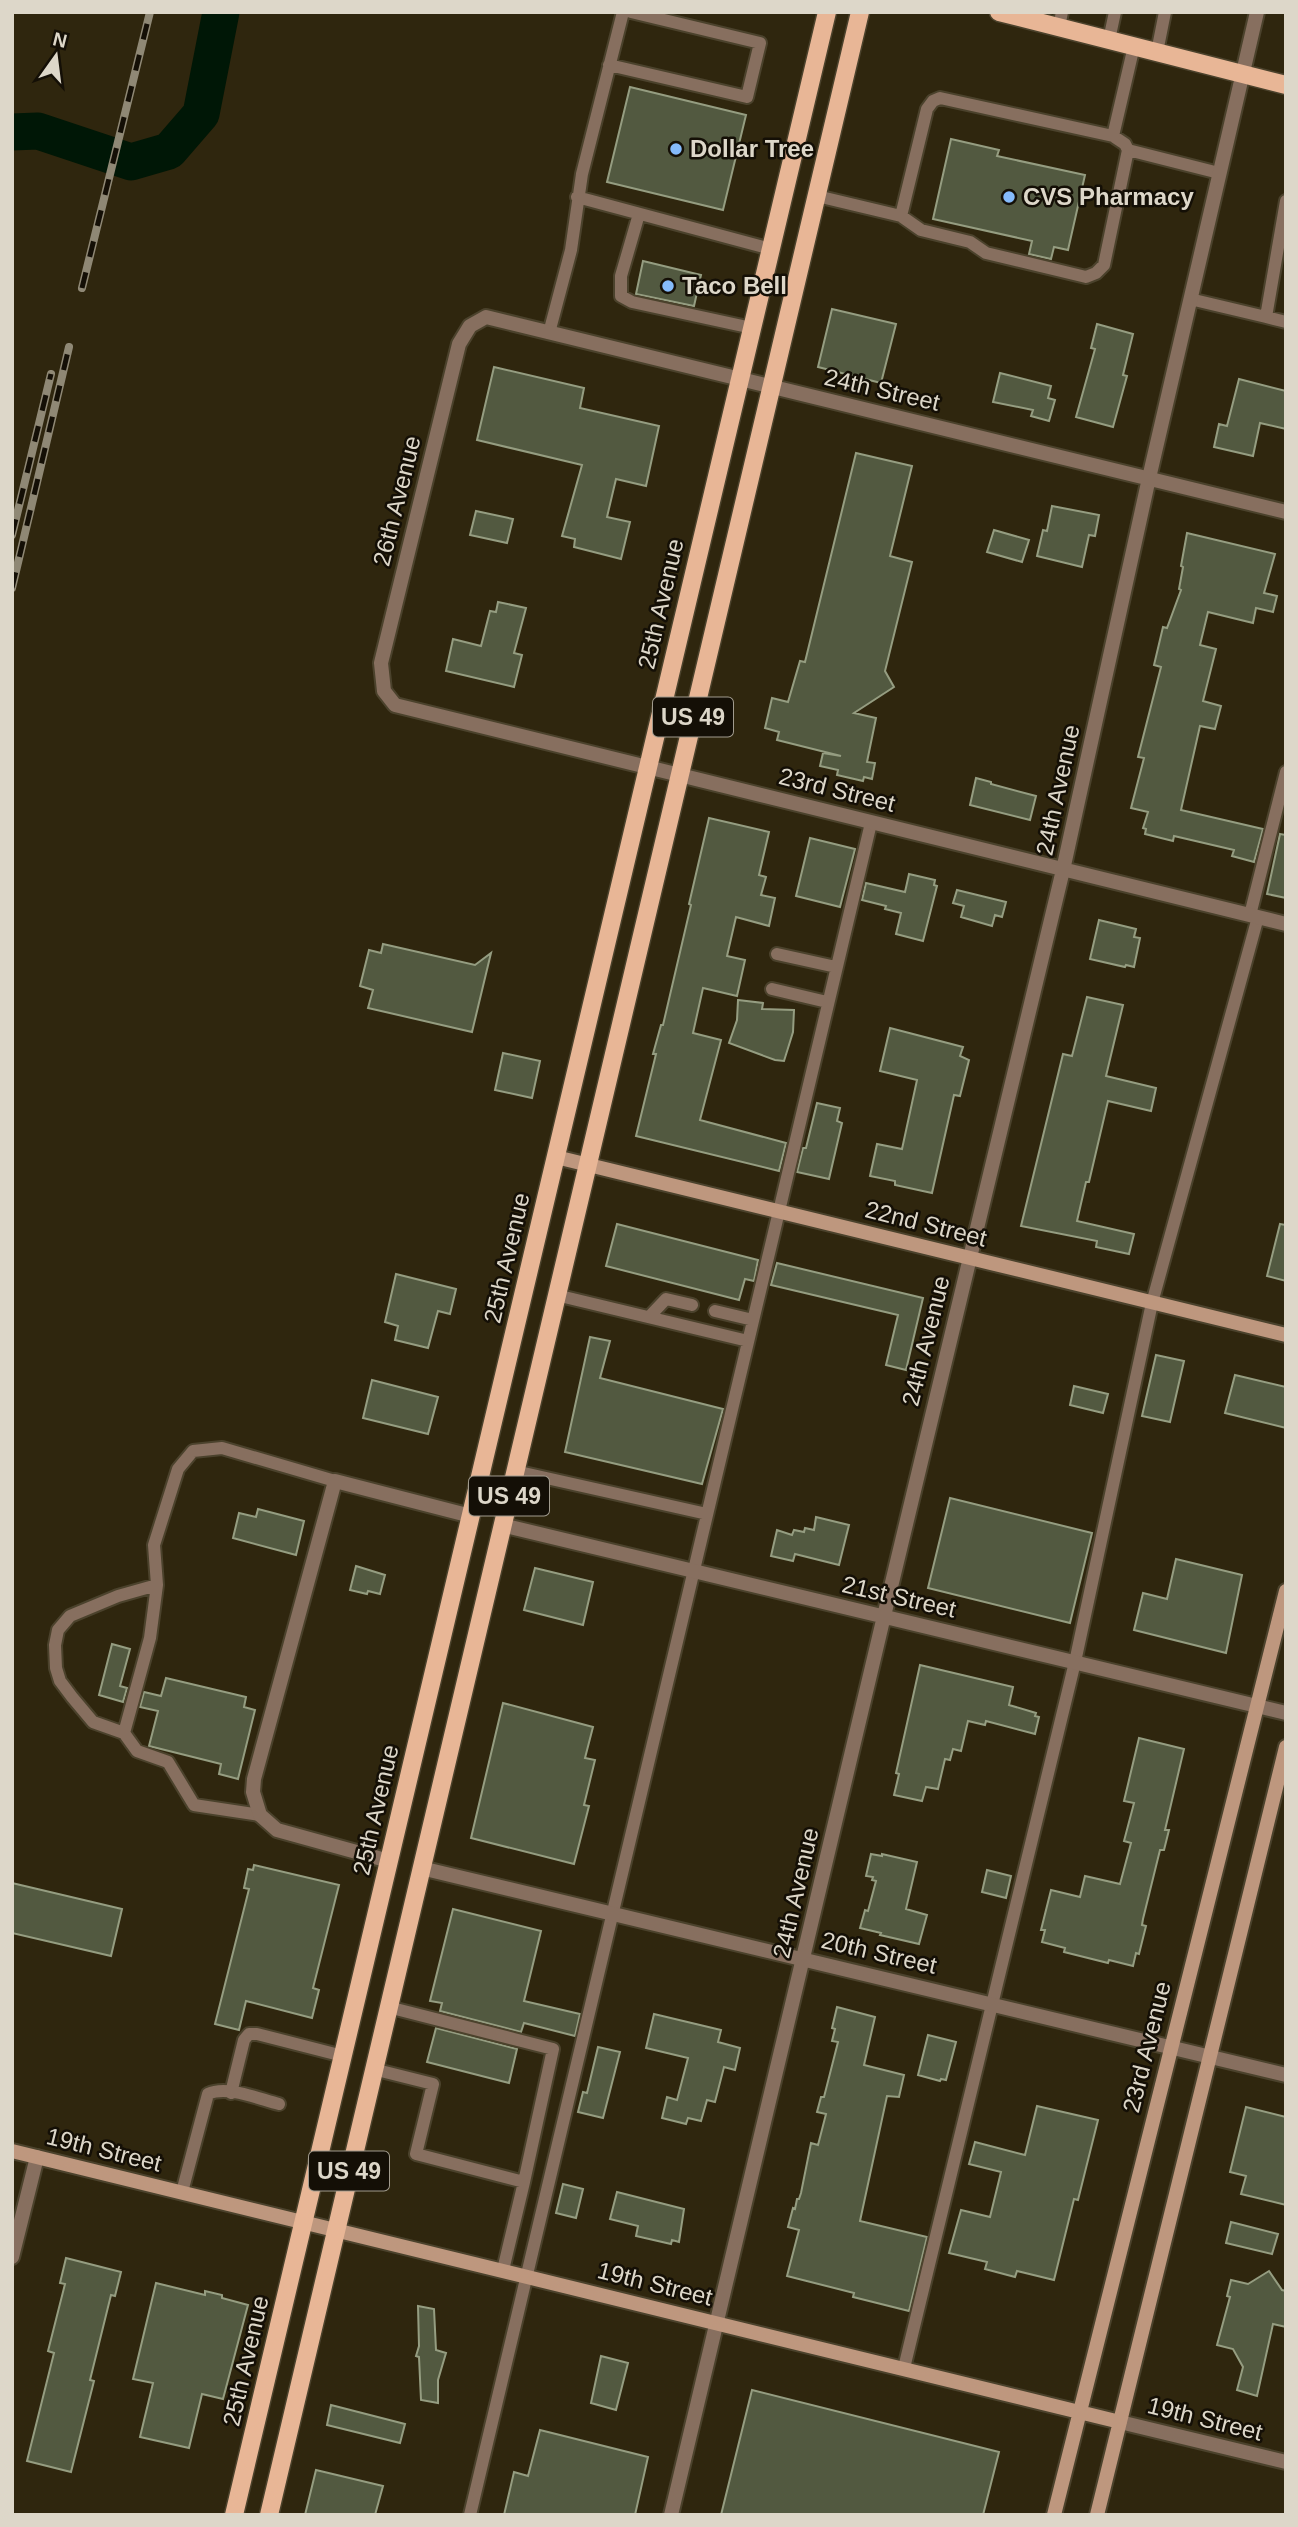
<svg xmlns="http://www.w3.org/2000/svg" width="1298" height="2527" viewBox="0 0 1298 2527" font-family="Helvetica,sans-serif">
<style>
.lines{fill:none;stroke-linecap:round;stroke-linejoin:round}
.river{stroke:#001706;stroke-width:37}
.building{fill:#525940;stroke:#959d81;stroke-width:2}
.lane-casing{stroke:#4b422c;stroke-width:16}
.street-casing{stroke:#4b422c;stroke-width:18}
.secondary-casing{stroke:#4b422c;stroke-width:18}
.primary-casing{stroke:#4b422c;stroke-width:21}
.lane{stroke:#876f5f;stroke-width:12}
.street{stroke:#876f5f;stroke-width:14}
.secondary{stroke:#be977e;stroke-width:14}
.primary{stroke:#e8b696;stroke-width:18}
.rail-casing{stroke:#8f8875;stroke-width:8}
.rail{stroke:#140f06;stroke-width:5;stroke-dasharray:16;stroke-linecap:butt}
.poi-dot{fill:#85bbfb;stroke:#140f06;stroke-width:2.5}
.labels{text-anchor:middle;stroke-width:5;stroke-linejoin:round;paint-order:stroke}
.shield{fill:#140f06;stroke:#a19b8e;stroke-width:2}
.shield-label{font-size:23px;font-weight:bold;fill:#ddd7c9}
.poi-label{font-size:24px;font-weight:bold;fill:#ddd7c9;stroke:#140f06;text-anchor:start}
.street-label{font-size:24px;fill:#ddd7c9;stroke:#140f06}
</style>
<rect width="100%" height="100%" fill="#2f260e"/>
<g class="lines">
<path class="river" d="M12 132 38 131 131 162 169 151 201 114 221 12"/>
</g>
<path class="building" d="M630 87 746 115 723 210 607 182Z
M951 139 999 150 997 156 1085 175 1068 250 1054 247 1051 259 1029 254 1032 241 933 219Z
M643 261 701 275 694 306 636 294Z
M832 309 896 324 881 383 818 367Z
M1097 324 1133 334 1123 375 1127 376 1113 427 1076 417 1095 349 1091 348Z
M494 367 584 388 580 408 659 426 646 486 616 479 607 517 630 522 621 559 574 547 575 539 562 536 582 465 477 440Z
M1000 373 1051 386 1048 398 1055 400 1049 421 1031 416 1033 410 993 402Z
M1239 379 1286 391V429L1260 423 1253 456 1214 447 1219 424 1227 426Z
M856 453 912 466 890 556 912 562 885 671 894 687 854 713 876 718 867 762 875 763 872 779 864 777 863 781 837 775 838 770 820 766 823 753 841 756 777 740 779 732 765 728 772 698 788 702 800 661 805 662Z
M1052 506 1099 515 1095 536 1089 535 1082 567 1037 556 1043 530 1047 531Z
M476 511 513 519 507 543 470 535Z
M994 530 1029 540 1022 562 987 552Z
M1187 533 1275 554 1264 593 1277 596 1273 612 1256 608 1253 623 1208 612 1200 645 1216 649 1203 701 1221 706 1215 729 1200 726 1181 810 1263 829 1254 862 1232 856 1234 850 1174 836 1173 841 1145 834 1146 829 1143 828 1148 812 1131 808 1144 758 1138 757 1161 667 1154 665 1163 627 1167 628 1181 590 1179 589 1183 567 1181 566Z
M498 602 526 608 514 653 522 655 514 687 446 671 453 639 481 646 490 611 496 612Z
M976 778 991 782V784L1036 796 1030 820 970 805Z
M709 818 769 832 759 875 766 877 761 895 775 898 769 926 736 917 727 956 745 960 737 996 703 988 693 1033 721 1040 700 1120 786 1143 779 1171 636 1136 656 1054H653L661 1025H663L691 905 689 904Z
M1280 834 1286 835V898L1267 894Z
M810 838 855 849 840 907 796 896Z
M909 874 935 880 934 885 937 886 923 941 896 934 901 913 885 909 886 906 862 900 866 883 905 892Z
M957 890 1006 902 1002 917 995 915 992 926 961 917 964 906 953 903Z
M1099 920 1136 929 1134 937 1140 938 1134 967 1126 965 1125 967 1090 959Z
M383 944 475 965 491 953 472 1032 368 1008 373 990 360 986 369 950 381 953Z
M1087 997 1123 1005 1106 1076 1156 1088 1151 1111 1108 1101 1089 1182H1086L1077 1221 1134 1234 1129 1254 1096 1247 1097 1241 1021 1226 1063 1054 1072 1056Z
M738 1000 763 1003 762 1009 794 1010 793 1032 784 1061 775 1060 729 1043 737 1020Z
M890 1028 963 1047 960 1056 969 1060 960 1096 954 1095 932 1193 895 1185V1181L870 1176 877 1144 902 1149 917 1080 880 1071Z
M503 1053 540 1061 532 1098 495 1090Z
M817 1103 840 1108 837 1121 842 1123 829 1179 797 1172 803 1148H806Z
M617 1224 758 1260 754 1281 745 1279 739 1300 606 1266Z
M1280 1224 1286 1225V1281L1267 1276Z
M777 1263 923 1298 906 1370 886 1365 898 1315 771 1285Z
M396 1274 456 1289 450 1314 438 1311 428 1348 395 1340 398 1326 385 1322Z
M590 1337 610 1341 600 1378 723 1409 702 1484 565 1452Z
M1156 1355 1184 1361 1170 1422 1142 1416Z
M1235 1375 1286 1387V1428L1225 1413Z
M372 1380 438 1397 428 1434 363 1418Z
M1074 1386 1108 1394 1103 1413 1070 1405Z
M950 1498 1092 1533 1070 1623 928 1588Z
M258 1509 304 1521 296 1555 233 1538 239 1513 256 1517Z
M816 1517 849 1525 839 1565 795 1554 793 1561 771 1556 777 1530 792 1535 794 1530 804 1532 805 1528 814 1530Z
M1176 1559 1242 1575 1226 1653 1134 1630 1143 1593 1167 1599Z
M356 1566 385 1575 380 1594 368 1591 367 1594 350 1590Z
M535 1568 593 1582 583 1625 524 1610Z
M112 1644 130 1649 120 1686 127 1688 123 1702 99 1695Z
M920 1665 1013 1687 1009 1705 1036 1713 1035 1716 1039 1717 1035 1734 986 1721 985 1725 968 1721 961 1751 953 1749 950 1760 945 1759 938 1789 926 1787 922 1801 894 1795 899 1774 896 1773Z
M166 1678 246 1697 244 1707 255 1710 238 1779 219 1774 221 1764 149 1746 158 1711 140 1707 144 1692 161 1696Z
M503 1703 593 1727 585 1758 595 1760 584 1805 589 1806 574 1864 471 1838Z
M1139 1738 1184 1749 1165 1830H1169L1164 1850H1160L1143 1919 1142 1925 1146 1926 1139 1954 1136 1953 1133 1966 1109 1960 1108 1963 1064 1952 1065 1948 1042 1942 1045 1930H1041L1051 1890 1080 1897 1085 1876 1120 1884 1131 1843 1124 1841 1134 1803 1124 1801Z
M871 1854 882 1856V1854L917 1862 906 1909 927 1915 919 1944 880 1935 881 1933 860 1928 865 1910 868 1911 876 1881 872 1880 873 1877 866 1876Z
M254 1865 339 1885 313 1988 319 1990 312 2018 246 2001 239 2030 215 2024 249 1889 244 1888 248 1869 253 1870Z
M987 1870 1011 1876 1006 1898 982 1892Z
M12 1883 122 1909 111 1956 12 1933Z
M453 1909 541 1931 524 2001 580 2014 575 2036 524 2023 521 2032 440 2011 442 2003 430 2001Z
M837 2007 875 2017 864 2065 904 2075 899 2097 887 2096 860 2221 927 2237 909 2311 853 2297 854 2293 787 2276 799 2230 788 2227 793 2208 795 2209 797 2199H799L801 2193 811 2143 818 2145 826 2114 817 2112 821 2097H824L838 2042 832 2041 835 2029 832 2028Z
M654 2014 721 2030 718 2042 740 2048 735 2070 724 2067 715 2102 707 2100 701 2121 688 2118 686 2124 662 2118 667 2097 677 2100 688 2058 646 2048Z
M436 2028 517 2049 509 2083 427 2062Z
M928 2035 956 2042 946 2080 941 2079 940 2081 918 2075Z
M598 2047 620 2052 603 2118 578 2112 583 2092 587 2093Z
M1037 2106 1098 2120 1078 2200 1074 2199 1054 2280 1017 2271 1015 2277 985 2269 987 2262 949 2253 961 2210 990 2217 1001 2172 969 2164 975 2142 1025 2155Z
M1246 2107 1286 2117V2205L1241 2194 1246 2176 1230 2172Z
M563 2184 583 2189 576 2218 556 2213Z
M617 2192 684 2209 679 2242 672 2240 671 2244 636 2236 638 2226 610 2219Z
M1231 2222 1278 2234 1272 2254 1226 2243Z
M66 2258 121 2272 115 2296 111 2295 90 2380 94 2381 71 2472 27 2461 54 2353 48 2351 65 2284 60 2283Z
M1269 2271 1282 2290 1286 2291V2327L1273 2324 1257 2396 1237 2390 1243 2367 1233 2349 1217 2345 1230 2297 1227 2296 1231 2280 1248 2284Z
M156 2283 205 2295V2291L222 2295V2298L248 2305 223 2399 202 2394 189 2448 140 2437 153 2383 133 2379Z
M418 2306 434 2309 436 2350 446 2353 438 2380V2403L421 2400 419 2357 416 2356 419 2346Z
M601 2356 628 2363 616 2410 591 2403Z
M752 2390 999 2452 983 2515H721Z
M331 2405 405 2424 400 2443 327 2425Z
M540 2430 648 2457 635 2515H504L514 2472 528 2476Z
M316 2470 383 2486 375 2515H305Z"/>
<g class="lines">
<g class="lane-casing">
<path id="lane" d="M1059 27 1062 12
M1109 40 1115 12
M1157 52 1165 12
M609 65 747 97 760 43 631 12
M1113 136 1134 46
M817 196 901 216 921 230 970 242 986 253 1086 277 1096 273 1104 265 1128 150
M577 197 771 249
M639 214 621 276V296L632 302 752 328
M901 216 927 109 933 101 940 98 1113 136 1125 144 1128 150 1219 173
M1190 299 1266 317 1286 201
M1266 317 1286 322
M549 333 571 250 582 174 623 12
M1250 915 1286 772
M777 954 836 967
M772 989 827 1002
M556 1295 748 1341
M715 1311 753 1320
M649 1317 666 1299 692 1305
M515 1471 707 1514
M124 1733 93 1722 72 1697 60 1681 56 1668 55 1645 58 1630 70 1616 118 1596 157 1585
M260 1815 194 1805 168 1762 137 1751 124 1733 150 1638 157 1585 154 1545 178 1469 193 1451 222 1448 335 1481
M373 2069 433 2084 416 2154 524 2182 553 2049 388 2007
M231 2093 244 2040 249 2034H257L343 2056
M182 2192 208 2094C227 2085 259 2099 279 2104
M503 2270 524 2182
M904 2368 1075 1662 1152 1303 1258 917
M470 2515 871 823"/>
</g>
<g class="street-casing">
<path id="street" d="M1286 512 486 317 470 326 459 344 381 663 384 691 395 705 1286 924
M502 1525 1286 1713
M389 1861 277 1830 260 1815 253 1792 254 1779 335 1481 471 1516
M421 1868 1286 2075
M12 2257 37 2157
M1120 2422 1286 2462
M671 2515 884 1616 1063 870 1149 478 1257 12"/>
</g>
<g class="secondary-casing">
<path id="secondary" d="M556 1157 1286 1335
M12 2151 1120 2422
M1054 2515 1286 1591
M1097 2515 1286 1747"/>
</g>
<g class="primary-casing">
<path id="primary" d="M999 12 1286 85
M234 2515 827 12
M269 2515 860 12"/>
</g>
<use href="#lane" class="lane"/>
<use href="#street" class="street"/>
<use href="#secondary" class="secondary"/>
<use href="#primary" class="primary"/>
<g class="rail-casing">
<path id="rail" d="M82 288 150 12
M12 535 51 374
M12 588 69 347"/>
</g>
<use href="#rail" class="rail"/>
</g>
<g class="poi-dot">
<circle cx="676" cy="149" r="7"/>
<circle cx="1009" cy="197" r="7"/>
<circle cx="668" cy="286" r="7"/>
</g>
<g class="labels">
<g class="shield">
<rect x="653" y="697.5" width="80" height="39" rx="5"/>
<rect x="469" y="1476.5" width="80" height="39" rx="5"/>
<rect x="309" y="2151.5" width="80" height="39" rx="5"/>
</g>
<g class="shield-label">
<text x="693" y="725">US 49</text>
<text x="509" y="1504">US 49</text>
<text x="349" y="2179">US 49</text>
</g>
<g class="poi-label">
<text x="690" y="157">Dollar Tree</text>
<text x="1023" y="205">CVS Pharmacy</text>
<text x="682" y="294">Taco Bell</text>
</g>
<g class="street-label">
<text transform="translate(882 390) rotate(13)" y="8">24th Street</text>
<text transform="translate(397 501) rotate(-76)" y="8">26th Avenue</text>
<text transform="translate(661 604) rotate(-77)" y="8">25th Avenue</text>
<text transform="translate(837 790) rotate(14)" y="8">23rd Street</text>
<text transform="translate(1058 790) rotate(-78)" y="8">24th Avenue</text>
<text transform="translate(926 1224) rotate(14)" y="8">22nd Street</text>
<text transform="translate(507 1258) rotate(-77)" y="8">25th Avenue</text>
<text transform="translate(926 1341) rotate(-76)" y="8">24th Avenue</text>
<text transform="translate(899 1597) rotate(13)" y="8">21st Street</text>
<text transform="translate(376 1810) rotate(-77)" y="8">25th Avenue</text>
<text transform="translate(796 1893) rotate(-77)" y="8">24th Avenue</text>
<text transform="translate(879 1953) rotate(13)" y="8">20th Street</text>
<text transform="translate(1147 2047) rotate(-76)" y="8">23rd Avenue</text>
<text transform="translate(104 2150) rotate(14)" y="8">19th Street</text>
<text transform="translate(655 2284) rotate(14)" y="8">19th Street</text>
<text transform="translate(246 2361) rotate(-77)" y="8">25th Avenue</text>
<text transform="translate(1205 2419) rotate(14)" y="8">19th Street</text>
</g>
</g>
<rect width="1298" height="2527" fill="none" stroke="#ddd7c9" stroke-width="28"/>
<g transform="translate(56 56) rotate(14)" stroke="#140f06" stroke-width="5" paint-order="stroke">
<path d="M0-5L12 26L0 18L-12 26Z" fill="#ddd7c9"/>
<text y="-10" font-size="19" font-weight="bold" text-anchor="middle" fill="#ddd7c9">N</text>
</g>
</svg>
